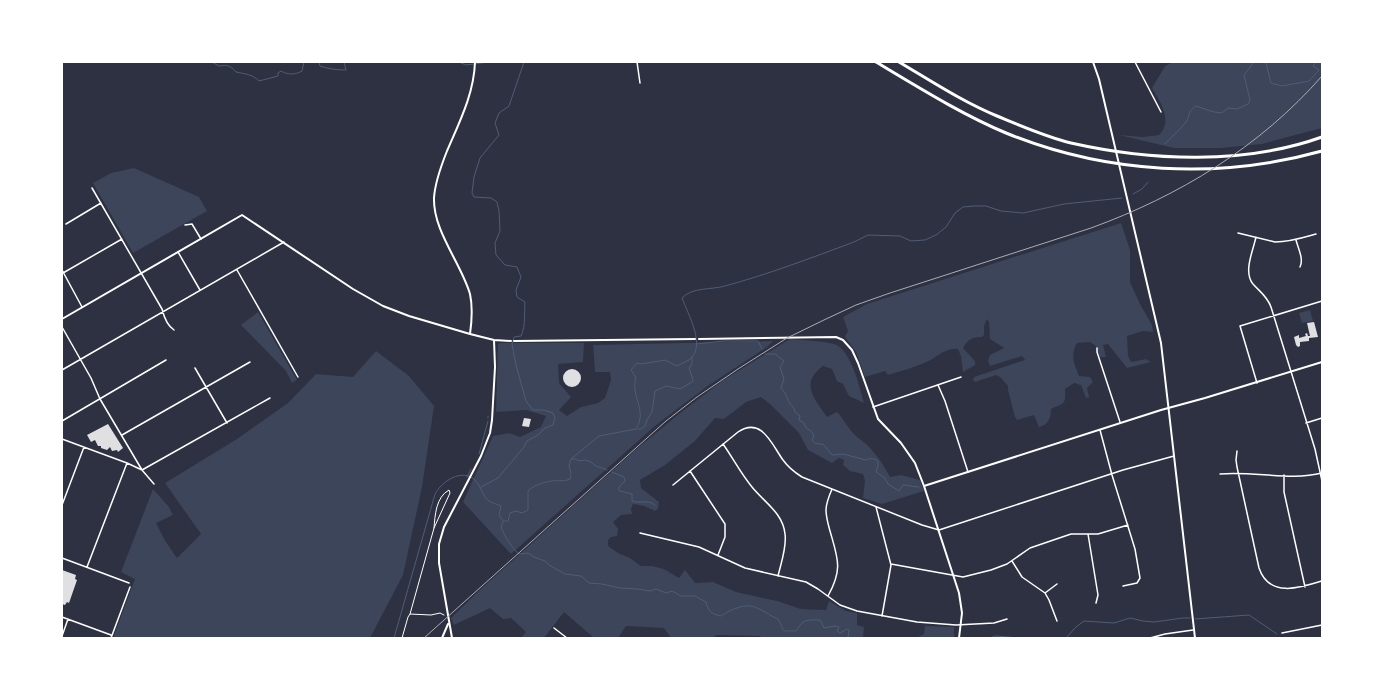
<svg xmlns="http://www.w3.org/2000/svg" width="1384" height="700" viewBox="0 0 1384 700" font-family="'Fira Sans Condensed',sans-serif">
<style>
.green{fill:#3c4559}
.lines{fill:none;stroke-linecap:round;stroke-linejoin:round}
.stream{stroke:#4f5d75;stroke-width:1}
.building{fill:#e0e0e3}
.path{stroke:#fff;stroke-width:1}
.minor{stroke:#fff;stroke-width:1.5}
.tertiary{stroke:#fff;stroke-width:2}
.secondary{stroke:#fff;stroke-width:2}
.motorway{stroke:#fff;stroke-width:3}
.rail{stroke:#abadb3;stroke-width:1}
</style>
<rect width="100%" height="100%" fill="#2d3142"/>
<path class="green" d="M1173 62H1322V128L1262 144 1221 148H1174L1119 135 1143 137 1159 135C1173 121 1161 103 1152 88L1165 66Z
M134 168 199 197 207 211 133 253 93 183 111 173Z
M1121 223 1130 250V282L1140 304 1152 325 1153 332 1143 331 1127 336 1128 356 1131 362 1146 359 1151 362 1127 368 1108 344 1103 345 1106 357H1100L1096 346 1090 342 1077 343C1070 356 1074 363 1079 376L1090 377 1093 382 1087 388 1089 397 1086 398 1081 385 1074 383 1065 389C1066 405 1064 403 1051 409 1051 417 1049 425 1039 427L1034 415 1017 420 1015 417 1008 390V386L1000 377 996 375 975 382 973 380 974 377 1025 360 1022 356 990 366 988 361 990 355 1004 348 990 339 989 322 987 319 984 326V335L982 337C972 337 968 339 963 348L975 361V365L963 372 961 356 958 349C945 347 936 359 924 363 913 368 900 371 888 375L885 371 865 377 856 352 845 337 848 331 843 317 867 304Z
M1310 310 1313 321 1302 323 1299 313Z
M258 312 297 380 292 383 286 371 241 325Z
M790 339C802 340 824 341 834 344 851 349 860 388 864 403L849 396 843 384 837 381 832 369 823 366C799 384 815 399 827 417L837 412C844 419 847 427 854 434 857 438 862 440 866 444 876 453 884 466 890 477L901 475 920 480 924 491 882 504 863 498 865 481 863 474 850 471 843 465 844 460 839 458 832 463 808 450 799 433 771 405 761 397 746 402 724 419 715 418 695 441 665 465 640 480 641 488 659 502 658 509 655 511 644 506 633 504 631 509 632 514 621 515 613 522 618 529 617 536 611 537 608 540V546L618 553 630 558 641 566H652L664 569 679 578 685 570 695 583 713 582 736 592 777 601 801 609 826 610 829 601 846 611 857 613V625L864 627 863 638H764L759 636 717 635 712 638H671L664 628 626 626 618 638H594L564 612 544 638H521L526 632 511 618 503 619 490 608 454 625 451 618 481 589 634 451 679 414 722 381Z
M773 341 767 347 709 385 656 425 511 554 463 502 493 436 509 433 520 437 541 427 546 416 526 410 496 412 498 344 500 343H584L583 362 558 364 559 383 571 397 559 410 567 416 581 407 598 403 605 398 611 380 610 372H595L593 345Z
M376 351 409 376 434 406 422 487 403 575 370 638H113L135 579 121 572 153 489 169 507 173 515 156 523 164 539 177 558 201 534 165 483 237 439 288 403 316 374 353 377Z
M925 626 954 627V638H916L924 634Z"/>
<g class="lines">
<path class="stream" d="M212 62 219 66C227 65 230 65 236 72 245 74 252 74 259 81L278 76V73L281 71C288 75 295 75 302 71L304 62
M319 62 320 66C329 69 337 70 346 70L344 62
M459 62 466 65 489 62
M1264 62 1266 63 1271 83 1282 86 1309 81 1319 70 1313 66 1316 62
M1165 144C1172 136 1180 130 1186 122 1191 115 1186 113 1196 106L1214 112 1222 113 1228 108 1237 109 1248 104 1250 100 1244 75 1254 62
M1133 194 1142 189 1148 182
M696 344 724 341H758L762 349
M765 354H775L784 361 780 367 784 379 781 388C785 392 786 395 788 400 790 405 794 406 795 412L800 416 799 420 804 423 806 428 811 431 814 435 812 440C815 444 818 444 823 444L832 455 843 454 866 460C870 458 874 458 878 461V466L876 472 885 478 888 484 899 491 903 485C909 485 913 487 919 487
M488 416V418
M638 429H641L645 426 647 420 652 412 655 391 666 386 680 389 692 382 693 380 689 368 692 364V357
M479 454 488 421
M572 459H576L578 461 585 460 591 462 596 466 607 470
M612 472 624 477 625 481 621 485 618 489 620 491 632 494V501C640 504 648 499 655 505
M467 477 471 469
M481 487 498 478 524 447 527 441 538 435 545 428 553 425 555 418 553 413 544 410H533L526 401 516 365 512 344 514 337 521 336C526 325 524 314 525 302L517 297 516 290 521 277 517 267 505 265 496 255 495 243 500 231 499 211 497 202 491 198 474 197 472 193 474 177 480 158 499 135 495 123 499 113 509 106 524 62
M503 522 501 527C505 537 511 547 519 554L528 553 534 557 545 561 549 565 565 574 581 576 589 583 602 584 620 588 637 589 650 591 656 589 666 593 672 591 681 596H695L706 602C708 611 711 614 721 616 730 610 746 602 757 608 765 611 770 616 778 619 786 632 778 631 796 631L801 624 805 621 810 620H819L821 621 824 628 835 626 839 627 837 631 840 633 847 629 849 630 848 638
M1195 619 1249 615 1277 634
M394 638 435 494C442 481 462 468 475 480 481 486 483 497 489 501 492 503 497 504 501 506L499 515 503 521H508L510 513 516 511 522 513 528 510V491C534 485 544 482 552 481 558 480 564 482 570 479L571 473 569 466 571 459 599 436 636 429C648 410 630 396 636 378L631 370 637 363 642 364 665 360 677 366C681 364 685 362 689 360 707 347 688 314 682 298 692 287 711 290 725 286 769 274 811 258 854 242L868 235 900 236 911 241 925 240 936 235 946 227 955 213 963 207 974 206H986L1001 211 1023 213 1064 204 1122 198
M989 638 996 636 1019 638
M1066 638 1076 627 1084 621 1114 623 1130 618 1143 621 1154 622 1183 618H1190"/>
</g>
<path class="building" d="M1314 322 1318 337 1309 338V341L1300 342V346L1298 347 1296 345 1294 337 1299 335V338L1306 336 1305 334 1307 333 1308 336H1310L1307 323Z
M563 378a9 9 0 1 1 18 0a9 9 0 1 1-18 0Z
M524 418 531 419 529 427 522 426Z
M108 424 123 448 118 452 117 450 112 451 110 447 107 450 101 448V446H98L95 440 91 442 87 435Z
M62 570 76 575 75 579 77 580 69 603 67 602 65 605 62 604Z"/>
<g class="lines">
<path class="path" d="M410 614 434 528 450 493 449 490C436 497 435 515 434 528
M402 638 408 617 410 614 431 615 440 613 444 615"/>
<path class="minor" d="M637 62 640 83
M1135 62 1161 112
M92 188 162 309C164 317 168 326 174 330
M66 224 101 203
M185 225 192 224 201 239
M1238 233 1275 242C1290 242 1302 238 1316 234
M1256 237C1253 251 1243 272 1253 284 1260 292 1267 296 1271 307L1315 449 1322 481
M1296 240C1298 248 1304 259 1300 267
M178 252 200 290
M62 270 82 307
M237 270 298 377
M63 273 122 239
M62 327 91 378 100 399 142 470 270 398
M1097 348V352L1120 422
M195 368 227 423
M62 370 284 242
M1257 383 1240 326 1322 301
M938 385 945 401 968 472
M873 407 961 377
M62 421 166 360
M1306 423 1322 418
M1100 430 1112 475 1135 549 1140 578 1137 583 1123 586
M122 435 250 362
M62 439 127 463 142 470 154 484
M723 444C733 458 741 474 752 487 764 502 783 513 785 534 787 547 781 563 778 576
M1237 451 1236 460 1237 467 1259 568C1269 598 1300 588 1322 581
M690 471 725 524V537L718 555
M1220 474C1254 471 1291 481 1322 473
M1284 475V492L1305 587
M673 485 738 432C762 416 772 445 783 460 788 467 794 472 802 477L922 525 939 530 1123 470 1174 456
M62 505 84 447
M876 507 891 565 882 616
M640 533 699 547 745 568 806 582 818 589 840 605 857 611 917 622 956 625 994 623 1007 619
M1088 534 1098 595 1096 603
M62 558 129 583
M1012 561 1022 577 1045 593 1049 600 1057 621
M891 564 963 577 991 570 1007 564 1030 548 1071 534H1098L1128 525
M87 567 127 463
M1045 593 1057 584
M828 596C843 569 838 559 830 531 828 524 826 517 826 510 826 503 829 496 832 489
M62 617 111 635
M554 628 567 638
M1282 633 1322 625
M62 636 68 619
M111 638 130 587
M1150 638 1165 634 1193 630"/>
<path class="tertiary" d="M62 319 242 215 353 289 383 306 409 316 470 334 494 340 511 341
M470 334C472 320 473 308 470 294 461 263 433 231 434 198 435 182 441 166 447 151 459 123 474 94 475 62
M699 339 836 337 843 340 852 350 858 363 878 419 901 443 915 463 924 486 959 593 962 613 959 638
M514 341 695 339
M924 486 1161 410 1205 398 1322 362
M442 638 448 624
M452 638 439 563V544L444 527 481 456 490 433 492 420 495 367 494 340"/>
<path class="secondary" d="M1093 62 1099 79 1161 343 1195 638"/>
<path class="motorway" d="M876 62C918 87 961 114 1006 133 1106 174 1218 180 1322 151
M899 62C931 81 963 102 997 116 1021 126 1046 137 1071 143 1151 161 1244 165 1322 137"/>
<path class="rail" d="M424 638 666 421 697 397 738 369 787 338 826 319 856 305 890 293 1091 228C1179 196 1260 147 1322 76"/>
</g>
<rect width="1384" height="700" fill="none" stroke="#ffffff" stroke-width="126"/>
</svg>
